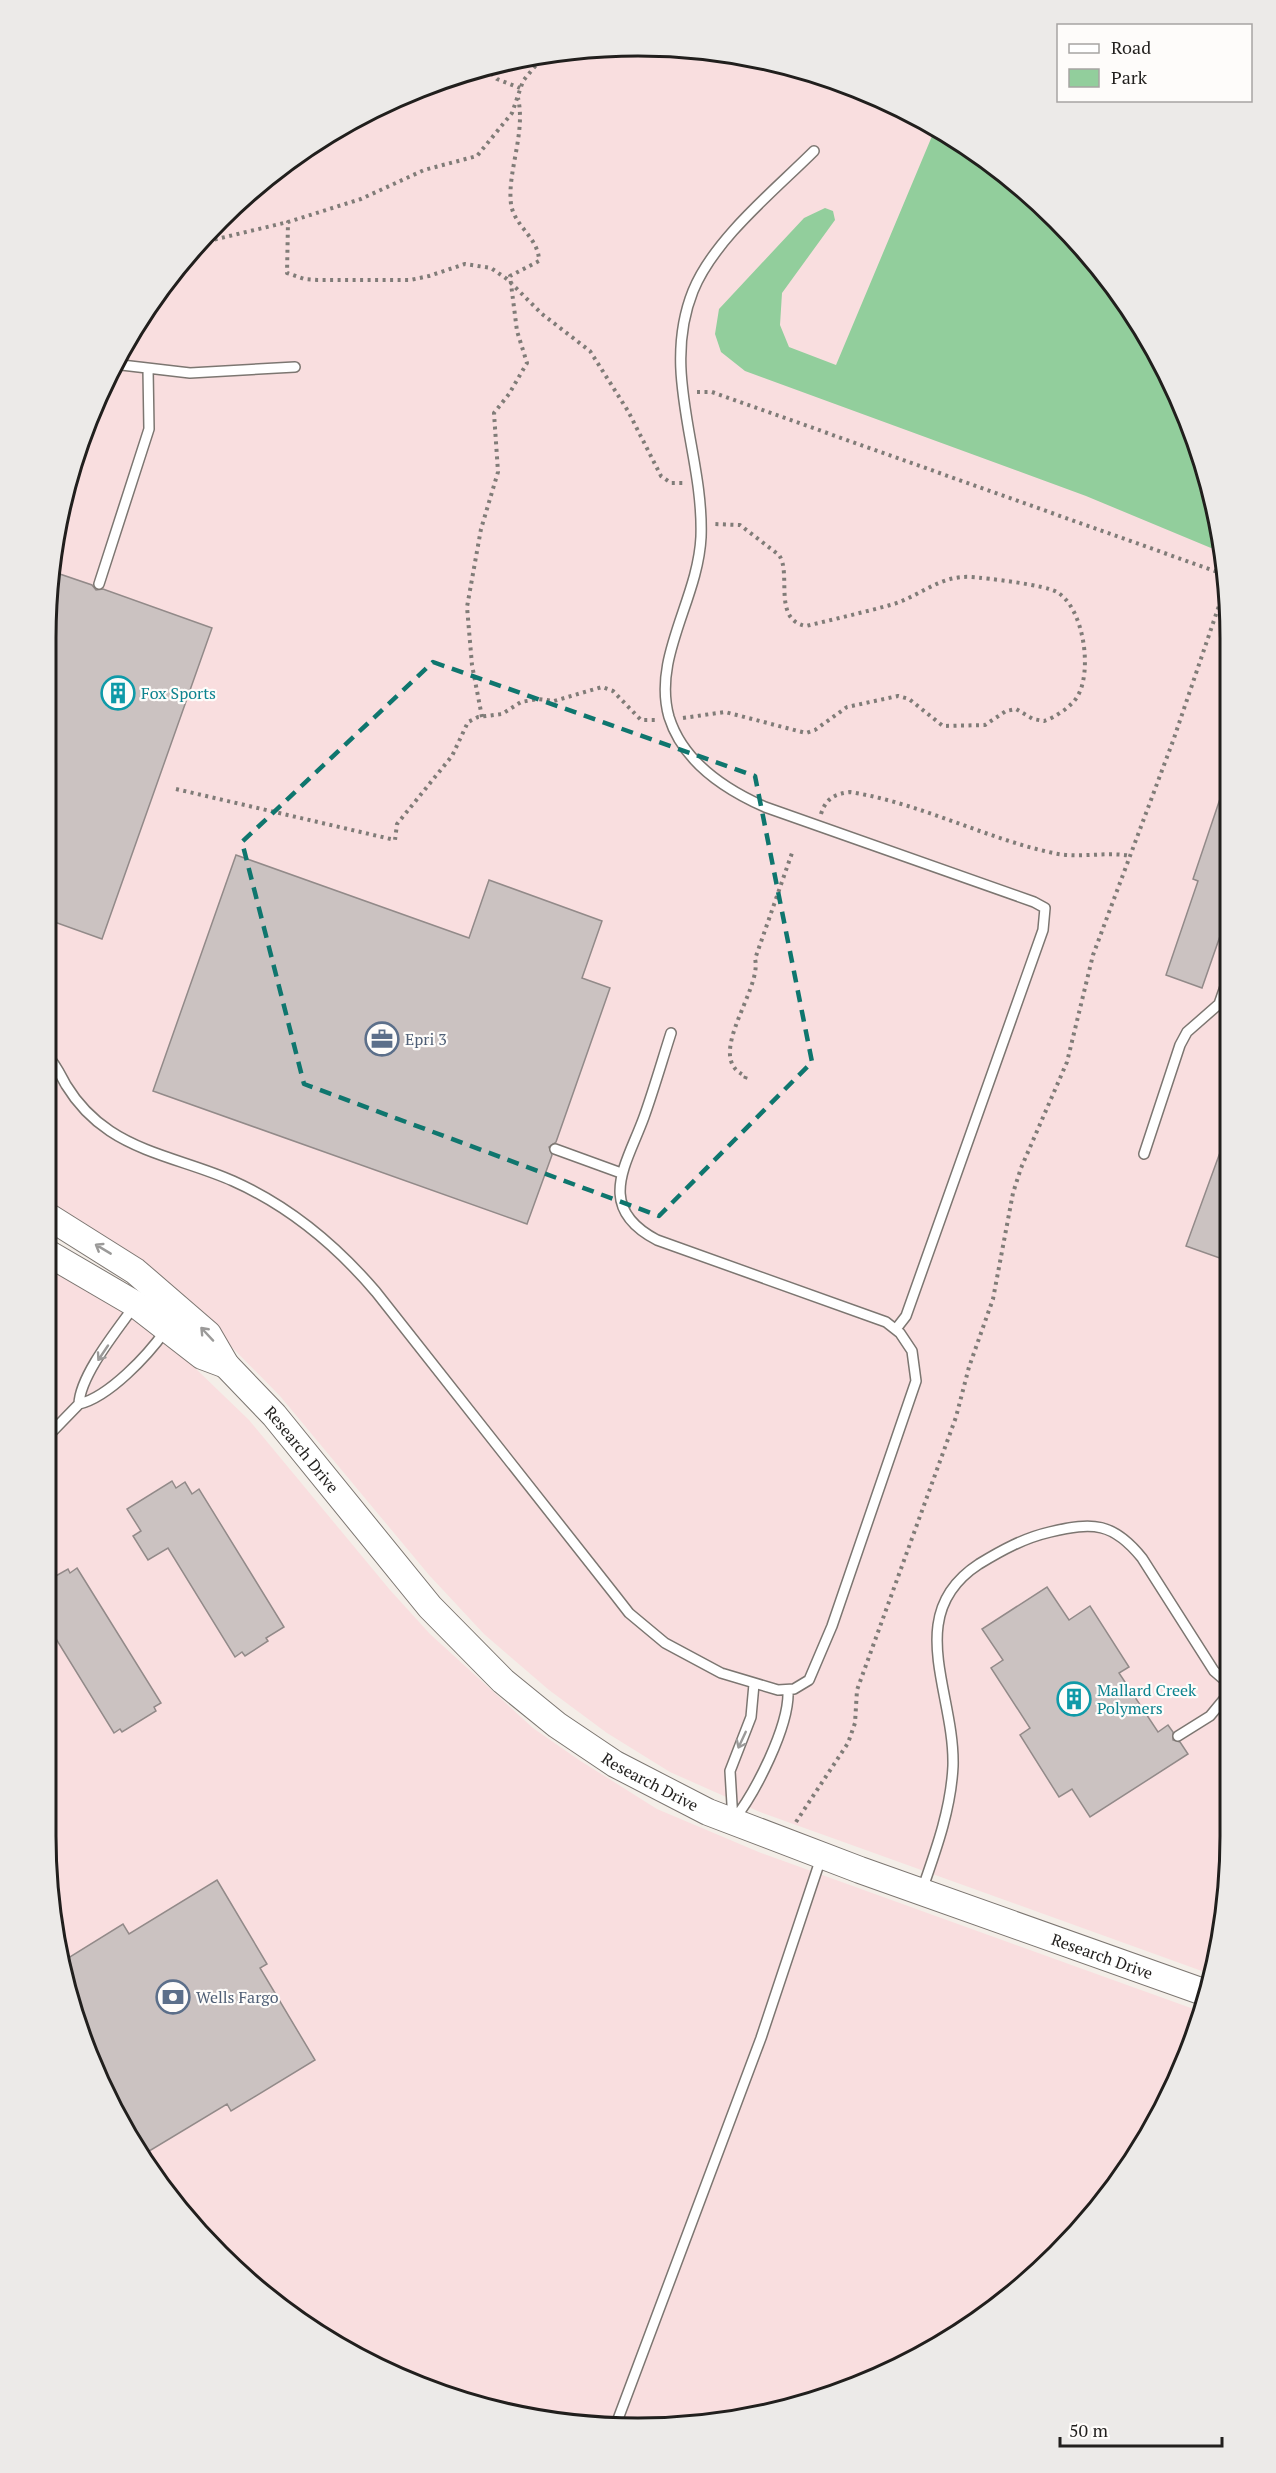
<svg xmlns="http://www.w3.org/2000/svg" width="1276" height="2473" viewBox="0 0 1276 2473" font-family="'PT Serif',serif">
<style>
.commercial{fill:#f9dedf}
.green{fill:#92ce9c}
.building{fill:#cbc2c1;stroke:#928a89;stroke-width:1.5}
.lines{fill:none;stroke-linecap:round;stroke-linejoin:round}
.lane-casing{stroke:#7c7671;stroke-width:12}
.secondary-casing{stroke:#7c7671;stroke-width:28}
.path{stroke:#807c78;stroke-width:4;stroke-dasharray:3 4.5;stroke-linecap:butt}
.lane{stroke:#fff;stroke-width:9}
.secondary{stroke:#fff;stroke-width:26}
.oneway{stroke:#9b9a99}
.marked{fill:none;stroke:#0f766e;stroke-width:4.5;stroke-dasharray:12 8;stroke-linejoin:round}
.labels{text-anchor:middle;stroke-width:4.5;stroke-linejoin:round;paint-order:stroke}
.culture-label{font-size:16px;fill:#0d838f;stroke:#fefcfa;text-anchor:start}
.service-label{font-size:16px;fill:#4e5e75;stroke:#fefcfa;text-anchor:start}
.street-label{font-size:16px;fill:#211f1d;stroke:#fefcfa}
.rim{fill:none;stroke:#211f1d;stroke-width:3}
</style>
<rect width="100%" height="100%" fill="#f4eee8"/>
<path class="commercial" d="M677 46 792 65 901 106 1029 192 1131 308 1186 411 1226 560 1230 1873 1213 1975 760 1812 670 1772 607 1733 549 1690 484 1634 429 1575 280 1396 213 1328 120 1248 46 1199V600L65 484 106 375 168 277 247 192 342 124 448 76 561 50Z
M46 1268 91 1292 168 1342 249 1420 390 1590 430 1634 533 1728 579 1760 657 1809 761 1853 1202 2012 1170 2098 1108 2196 1029 2281 967 2328 865 2383 791 2408 677 2427H599L485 2408 411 2383 309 2328 247 2281 168 2196 124 2131 77 2026 56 1950 45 1835Z"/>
<path class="green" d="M935 129 1029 192 1131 308 1186 411 1222 544 1211 548 1086 496 745 371 721 352 715 334 719 309 804 218 825 208 833 211 835 220 782 293 780 325 789 347 836 365Z"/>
<path class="building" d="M51 571 92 585 96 590 103 589 212 628 102 939 46 919V600Z
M1224 787 1227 788V916L1202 988 1166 975 1198 881 1193 879Z
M236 855 469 938 489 880 602 921 582 978 610 988 556 1142 549 1147 552 1155 527 1224 153 1091Z
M1226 1136H1228V1261L1186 1246Z
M172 1481 176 1488 185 1482 192 1494 199 1489 284 1627 266 1638 268 1641 245 1656 242 1652 235 1657 168 1548 148 1560 133 1536 141 1531 127 1509Z
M77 1568 161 1703 154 1707 156 1711 122 1732 120 1729 114 1733 45 1621V1582L68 1569 70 1573Z
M1047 1587 1069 1620 1090 1606 1129 1667 1119 1673 1158 1732 1168 1725 1173 1732V1740L1180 1742 1188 1754 1090 1817 1072 1789 1059 1797 1020 1735 1030 1728 991 1668 1003 1660 982 1629Z
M217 1880 267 1964 260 1968 315 2060 231 2111 227 2104 141 2156 124 2131 77 2026 60 1963 123 1924 129 1934Z"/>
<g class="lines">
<g class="lane-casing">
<path id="lane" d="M814 151C775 190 714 239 693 291 660 373 704 453 701 537 698 600 652 657 669 717 683 762 724 789 765 807L1034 902 1045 908 1043 930 906 1316 896 1329
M113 364 190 373 295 367
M99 584 149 429 148 369
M46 1054C55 1063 60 1074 66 1085 77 1103 92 1119 110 1131 146 1155 193 1163 233 1181 289 1206 336 1245 376 1292L615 1595 629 1613 665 1643 721 1673 778 1690 794 1689 809 1680 832 1626 916 1381 912 1351 900 1333 886 1322 657 1240C594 1207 627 1164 644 1117 654 1089 662 1061 671 1033
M555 1149 621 1173
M1144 1154 1180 1045 1187 1032 1219 1004 1227 981
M135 1305C118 1329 80 1375 79 1404 109 1397 148 1355 165 1331
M45 1439 79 1404
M754 1684 751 1717 730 1771 733 1821C755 1793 790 1726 788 1690
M1178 1736 1210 1716 1229 1693
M922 1890C936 1850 951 1809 953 1766 955 1692 902 1614 979 1564 1002 1550 1024 1538 1050 1532 1093 1522 1113 1522 1142 1558L1214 1671 1229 1684
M615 2427 761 2038 821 1858"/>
</g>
<g class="secondary-casing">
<g id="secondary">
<path id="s1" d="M46 1215 135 1271 208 1334 226 1365 274 1415 430 1607 503 1681 557 1725 615 1764 708 1812 860 1870 1209 1994"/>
<path d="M46 1252 135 1304 202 1356 226 1365"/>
</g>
</g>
<path class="path" d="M545 54 523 81 512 113 477 156 424 170 361 199 288 222 287 273 304 279 317 280H410L429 276 465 264 491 268 507 279 542 314 590 351 628 411 661 476 671 483H683
M486 68 497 79 520 88
M200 243 288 222
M697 392H712L1226 575
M482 717 472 665 467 607 481 529 498 472 494 413 509 394 527 363 517 331 510 276 539 261C539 238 514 226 511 204 507 172 526 133 518 98
M683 718 725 712 806 733 815 730 847 707 898 696 909 699 943 726 985 725 1006 711 1016 709 1033 719 1044 721C1054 718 1071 707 1077 697 1093 672 1084 608 1057 592 1045 585 987 578 971 577 941 575 921 595 894 604 865 612 835 619 806 626 772 620 792 573 779 555L740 525 713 524
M176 789 395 840 397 824 452 756 468 722 478 717 502 714 521 702 538 699 554 701 602 687 613 691 641 720H655
M821 814C826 798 835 794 850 792 920 803 984 838 1053 853 1079 859 1105 851 1131 856
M745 1079 746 1076C702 1059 763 989 755 959L792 853
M796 1822 848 1743 855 1723 857 1690 956 1417 969 1367 993 1299 1013 1193 1021 1168 1067 1062 1093 955 1173 741 1226 585"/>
<use href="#lane" class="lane"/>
<use href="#secondary" class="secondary"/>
</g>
<defs><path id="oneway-shaft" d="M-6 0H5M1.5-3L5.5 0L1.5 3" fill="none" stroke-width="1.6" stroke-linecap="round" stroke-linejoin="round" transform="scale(1.5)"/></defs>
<g class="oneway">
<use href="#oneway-shaft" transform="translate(103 1249) rotate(-149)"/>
<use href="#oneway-shaft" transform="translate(207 1334) rotate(-133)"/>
<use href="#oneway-shaft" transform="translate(103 1353) rotate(124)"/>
<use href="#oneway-shaft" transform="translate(742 1740) rotate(115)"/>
</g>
<path class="marked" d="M433 662 755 776 812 1062 659 1216 304 1084 242 842Z"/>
<defs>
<g id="building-ring" transform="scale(1.725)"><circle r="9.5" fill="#fefcfa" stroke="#0f9aa8" stroke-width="1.5"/><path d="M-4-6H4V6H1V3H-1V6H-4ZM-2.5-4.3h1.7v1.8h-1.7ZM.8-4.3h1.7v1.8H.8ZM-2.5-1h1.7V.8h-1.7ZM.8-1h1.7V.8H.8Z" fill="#0f9aa8"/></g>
<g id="office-ring" transform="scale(1.725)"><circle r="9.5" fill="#fefcfa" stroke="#5c6f8a" stroke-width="1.5"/><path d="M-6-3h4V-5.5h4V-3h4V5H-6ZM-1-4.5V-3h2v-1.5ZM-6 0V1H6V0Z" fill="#5c6f8a"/></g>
<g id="bank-ring" transform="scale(1.725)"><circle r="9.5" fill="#fefcfa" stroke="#5c6f8a" stroke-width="1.5"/><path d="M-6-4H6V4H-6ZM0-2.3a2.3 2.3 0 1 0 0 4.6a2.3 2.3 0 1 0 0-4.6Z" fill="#5c6f8a"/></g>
</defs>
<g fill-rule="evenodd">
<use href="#building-ring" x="118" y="693"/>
<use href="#office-ring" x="382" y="1039"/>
<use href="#building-ring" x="1074" y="1699"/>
<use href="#bank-ring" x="173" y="1997"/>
</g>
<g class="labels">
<g class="culture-label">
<text x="141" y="699">Fox Sports</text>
<text x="1097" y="1696">Mallard Creek<tspan x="1097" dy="18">Polymers</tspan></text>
</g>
<g class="service-label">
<text x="405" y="1045">Epri 3</text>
<text x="196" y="2003">Wells Fargo</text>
</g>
<g class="street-label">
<text dy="6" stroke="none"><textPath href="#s1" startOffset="351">Research Drive</textPath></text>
<text dy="6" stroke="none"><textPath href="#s1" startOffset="837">Research Drive</textPath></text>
<text dy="6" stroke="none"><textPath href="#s1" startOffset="1322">Research Drive</textPath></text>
</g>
</g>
<path d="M0 0H1276V2473H0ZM638 56H638A582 582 0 0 1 1220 638V1836A582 582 0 0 1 638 2418H638A582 582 0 0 1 56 1836V638A582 582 0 0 1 638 56Z" fill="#eceae8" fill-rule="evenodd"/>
<path class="rim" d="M638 56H638A582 582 0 0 1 1220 638V1836A582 582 0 0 1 638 2418H638A582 582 0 0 1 56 1836V638A582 582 0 0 1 638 56Z"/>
<rect x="1057" y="24" width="195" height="78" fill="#fefcfa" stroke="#a6a4a2" stroke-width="1.5"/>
<rect x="1069" y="44" width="30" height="9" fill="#ffffff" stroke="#a6a4a2" stroke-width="1.5"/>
<text x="1111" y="54" font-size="18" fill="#211f1d">Road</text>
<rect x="1069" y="69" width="30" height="18" fill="#92ce9c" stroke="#a6a4a2" stroke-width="1.5"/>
<text x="1111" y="84" font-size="18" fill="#211f1d">Park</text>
<path d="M1060 2437v9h162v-9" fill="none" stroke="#211f1d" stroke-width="3"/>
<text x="1069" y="2437" font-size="18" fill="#211f1d" stroke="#fefcfa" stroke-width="4.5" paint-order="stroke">50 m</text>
</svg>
